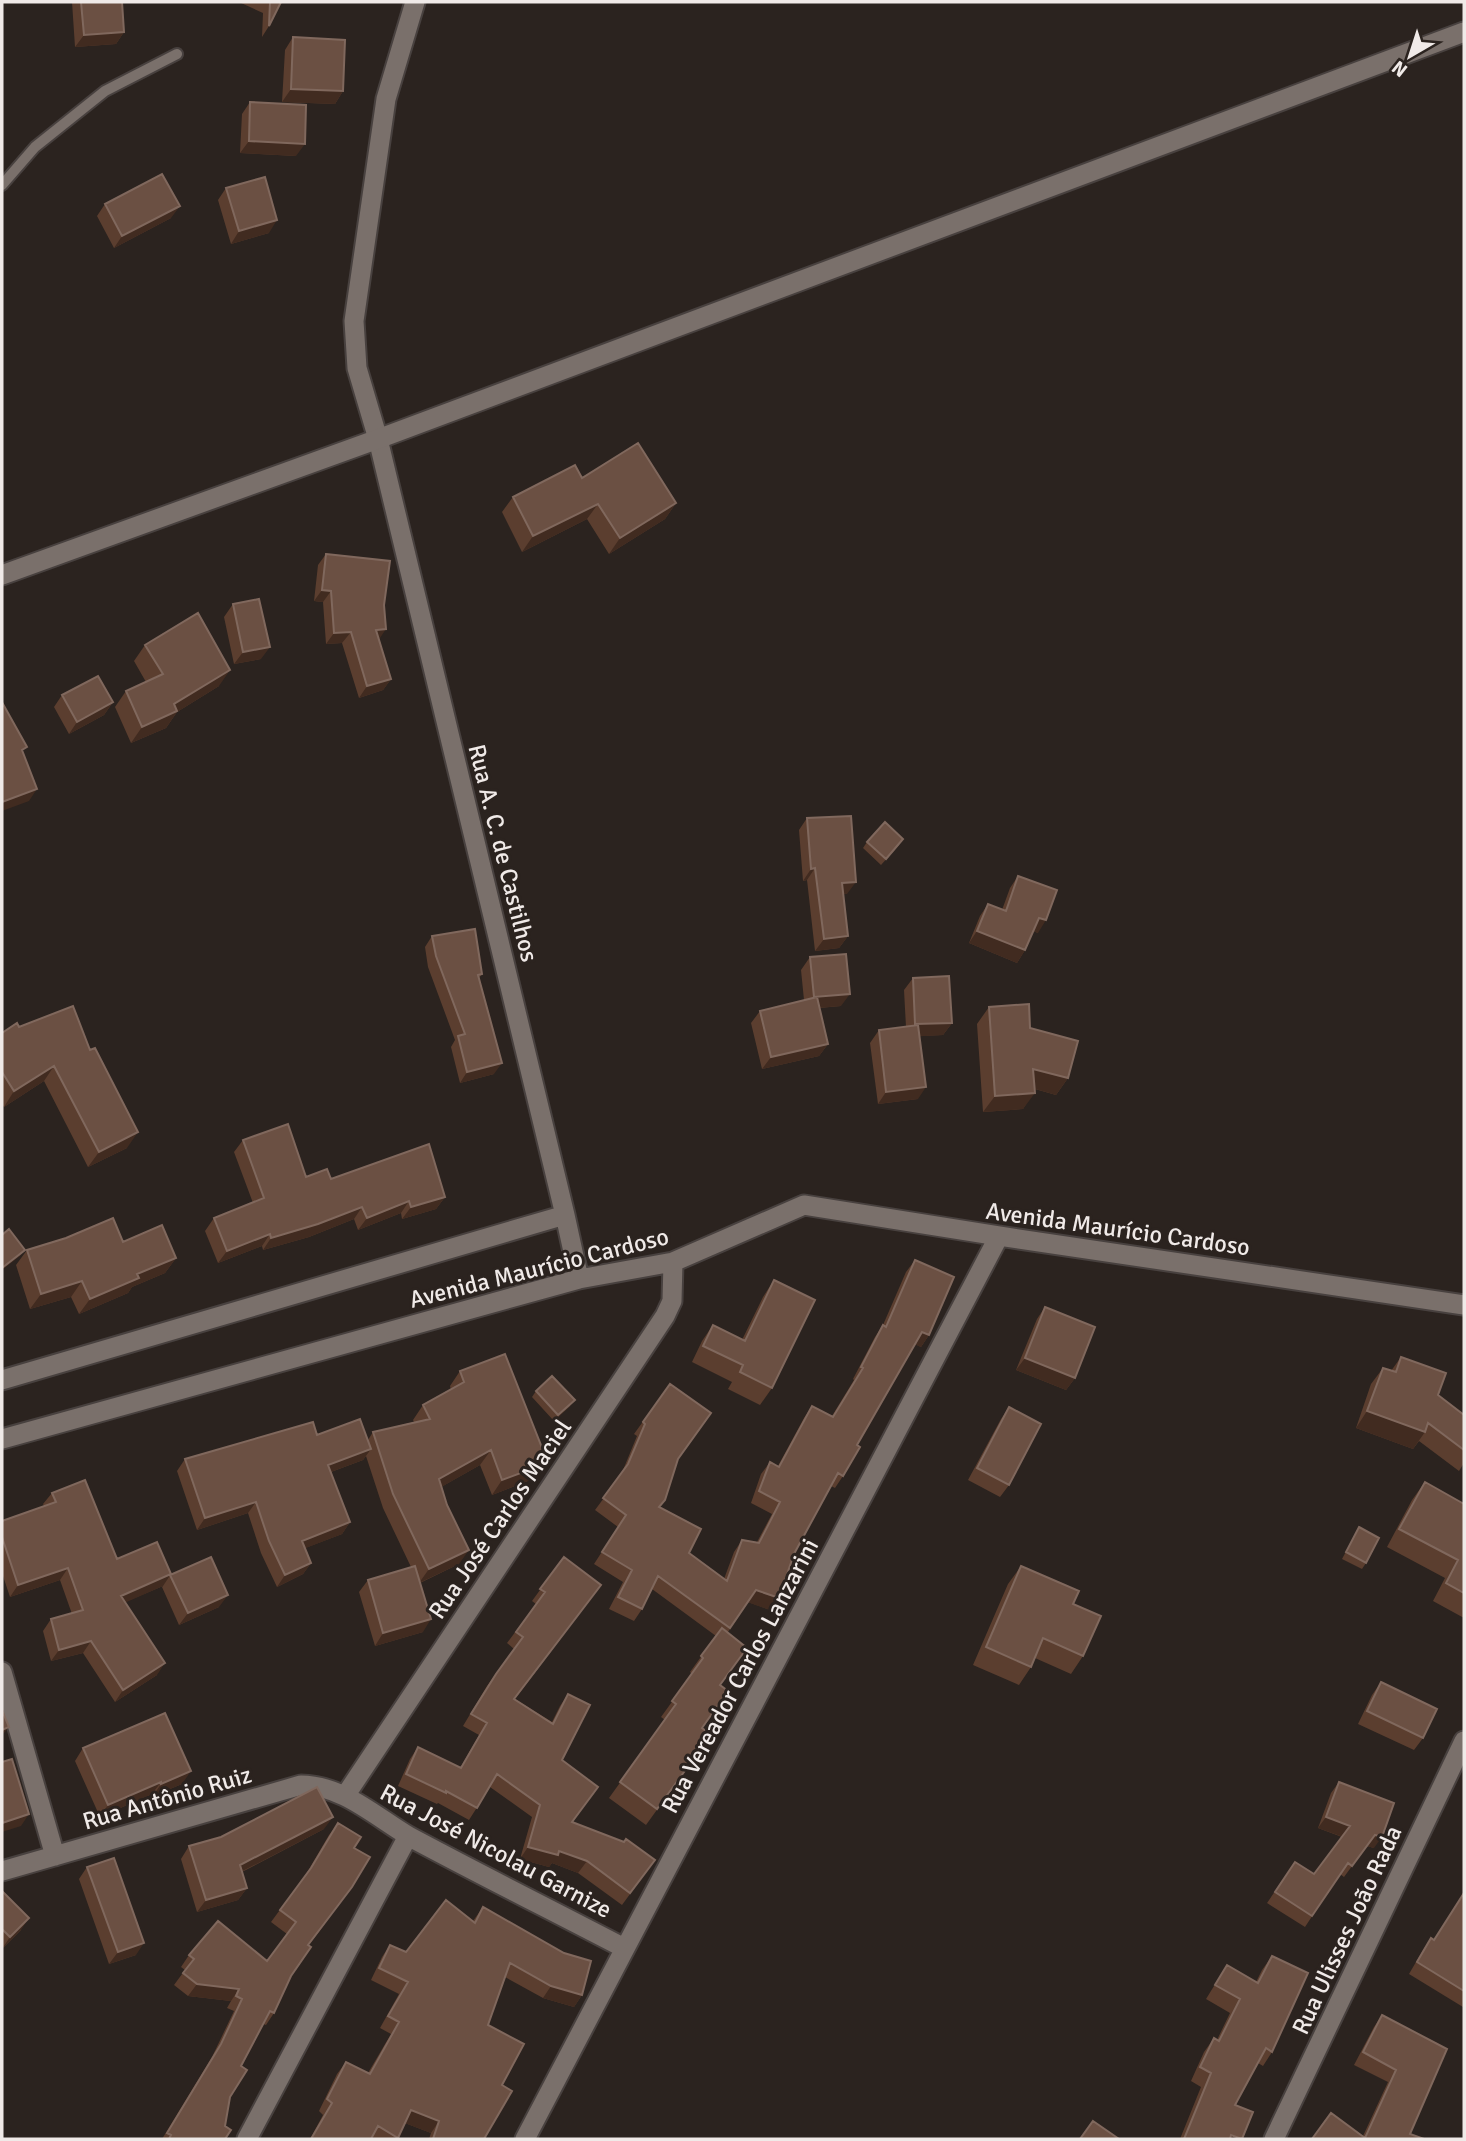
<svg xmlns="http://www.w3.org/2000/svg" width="1466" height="2141" viewBox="0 0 1466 2141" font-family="Signika,sans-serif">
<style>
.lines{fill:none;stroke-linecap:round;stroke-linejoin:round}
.service-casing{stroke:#48413f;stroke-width:14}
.minor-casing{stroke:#48413f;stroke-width:23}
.secondary-casing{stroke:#48413f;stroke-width:23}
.service{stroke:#7a706b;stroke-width:10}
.minor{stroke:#7a706b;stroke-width:19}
.secondary{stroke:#7a706b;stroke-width:19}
.wall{fill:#5b3e2f}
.shaded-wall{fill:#412b20}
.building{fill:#6b5043;stroke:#80685d;stroke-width:2}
.labels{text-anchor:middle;stroke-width:6;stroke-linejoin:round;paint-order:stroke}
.street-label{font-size:24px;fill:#f0eae8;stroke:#2b231f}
</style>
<rect width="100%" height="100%" fill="#2b231f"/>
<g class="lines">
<g class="service-casing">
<path id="service" d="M2 185 35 147 105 91 177 54"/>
</g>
<g class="minor-casing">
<path id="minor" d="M415 2 386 99 354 321 357 368 378 439 565 1215 579 1279
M2 1380 565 1215
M2 1439 579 1279 673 1262 804 1205 999 1236 1464 1305
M2 1672 55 1856
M345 1796 665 1316 672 1301 673 1262
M2 1871 301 1785C342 1785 376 1817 410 1837 481 1875 553 1911 624 1948
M247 2139 408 1836
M525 2139 999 1236
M1274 2139 1464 1741"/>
</g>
<g class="secondary-casing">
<path id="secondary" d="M2 575 378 439 1464 32"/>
</g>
<use href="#service" class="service"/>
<use href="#minor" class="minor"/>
<use href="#secondary" class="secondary"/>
</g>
<path class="wall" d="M72 2H122L124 32 116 44 75 47Z
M239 2H281L269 26 262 37 263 13Z
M293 37 343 91 335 104 282 102 285 50Z
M250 102 296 156 240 153 242 114Z
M226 188 269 233 231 244 218 200Z
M105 204 171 218 114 248 97 216Z
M582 478 676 503 665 519 609 554 587 519 522 552 502 512 513 497Z
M326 554 379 639 391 679 383 690 359 698 342 643 326 644 323 602 314 601 318 565Z
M233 604 261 659 234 664 224 617Z
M145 645 219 686 177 712 166 728 131 743 115 707 126 691 146 682 134 661Z
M62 695 113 702 104 715 69 734 54 707Z
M807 818 847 894H843L848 936 839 948 815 951 807 880 803 881 799 830Z
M867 842 899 845 881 865 863 848Z
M1018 876 1038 933 1033 931 1025 950 1017 963 969 943 980 916 988 904 1002 910 1010 888Z
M432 936 482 974 479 978 494 1074 460 1083 451 1047 455 1040 428 967 425 947Z
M810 957 841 1006 819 1008 828 1044 819 1056 762 1069 751 1023 760 1011 804 1000 801 970Z
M913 978 952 1023 943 1035 920 1036 918 1099 878 1104 870 1043 879 1030 906 1027 904 990Z
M989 1007 1030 1028 1068 1078 1056 1095 1035 1089 1023 1109 983 1112 977 1024Z
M19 1027 127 1148 88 1167 44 1081 4 1107 2 1104V1033Z
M243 1140 306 1177 331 1179 445 1197 436 1209 402 1219 401 1213 358 1230 354 1219 309 1237 263 1250 262 1246 218 1263 205 1231 214 1218 253 1203 234 1152Z
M123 1242 176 1258 165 1273 132 1287 128 1293 79 1314 71 1297 30 1309 16 1265 27 1250Z
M915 1260 929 1335 921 1347 915 1344 857 1445 843 1476 835 1488 831 1486 794 1554 770 1610 748 1602 728 1632 720 1686 702 1728 711 1735 646 1825 609 1798 665 1720 661 1717 692 1674 690 1672 716 1636 652 1589 642 1609 634 1621 609 1609 623 1582 594 1564 618 1527 595 1510 621 1475 637 1436 634 1434 670 1384 678 1459 660 1508 689 1553 724 1579 734 1552 742 1540 757 1542 772 1514 751 1503 761 1474 770 1462 778 1466 804 1418 812 1406 832 1416 854 1380 853 1379 875 1337 883 1325 906 1272Z
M774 1280 772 1388 760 1405 728 1389 732 1382 692 1362 702 1341 713 1325 742 1340 763 1297Z
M1045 1307 1075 1378 1066 1390 1016 1370 1037 1319Z
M1401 1357 1438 1395 1464 1415V1463L1459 1471 1419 1441 1413 1449 1356 1428 1371 1384 1383 1368 1391 1371Z
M460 1371 538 1477 492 1495 480 1465 441 1487 459 1564 420 1583 423 1632 375 1646 359 1592 368 1580 411 1567 383 1508 366 1456 363 1460 331 1472 350 1522 342 1534 305 1548 311 1563 303 1574 277 1587 261 1553 248 1513 197 1530 177 1471 185 1459 317 1435 368 1440 373 1432 414 1422 413 1420 423 1405 451 1390 450 1386Z
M536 1391 570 1406 554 1421 532 1397Z
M1009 1407V1485L1000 1497 968 1480 1001 1419Z
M1425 1482 1464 1504V1618L1433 1601 1445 1578 1387 1547 1412 1500Z
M52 1493 117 1559 171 1574 219 1607 179 1625 162 1587 163 1586 125 1602 157 1675 115 1702 83 1653 51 1661 43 1631 51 1619 72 1614 60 1580 10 1597 2 1573V1521L44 1506 43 1504Z
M1359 1527 1366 1563 1362 1569 1342 1559Z
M564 1557 601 1585 515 1699 552 1722 560 1706 568 1694 562 1760 572 1822 655 1860 622 1905 578 1873 552 1863 549 1867 520 1859 532 1817 490 1787 469 1820 438 1803 437 1804 398 1786 410 1759 418 1747 460 1768 479 1735 463 1726 487 1686 514 1649 507 1643 536 1604 532 1601Z
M1021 1566 1073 1604 1083 1656 1071 1674 1035 1658 1031 1667 1019 1685 973 1665 1008 1584Z
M1381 1682 1423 1738 1414 1750 1358 1724 1372 1695Z
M83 1748 182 1784 153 1796 152 1794 100 1817 75 1761Z
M1339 1782 1374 1848 1367 1846 1344 1877 1340 1874 1305 1927 1267 1903 1295 1862 1314 1874 1342 1837 1318 1828 1331 1793Z
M338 1823 354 1848 352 1887 309 1945 290 1977 274 2013 266 2025 263 2024 241 2066 230 2097 225 2126V2139H162L212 2057 234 2011 227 2008 231 2001 188 1996 174 1985 185 1970 181 1967 189 1955 267 1961 287 1934 271 1922 305 1876 329 1835Z
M324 1829 242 1872 247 1888 238 1900 197 1912 181 1859 189 1846Z
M87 1867 136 1955 109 1964 79 1879Z
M2 1892 21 1930 2 1949Z
M1464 1892V2005L1463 2007 1409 1974 1423 1950 1431 1938 1434 1940Z
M483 1907 582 1995 574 2007 543 1998 505 1977 488 2025 502 2085 484 2139H429L431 2133 405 2123 398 2139H310L323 2115 319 2111 337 2074 346 2062 368 2073 391 2034 380 2028 399 1994 371 1980 382 1957 390 1945 406 1952 473 1921Z
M1272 1956V2052L1263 2066 1258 2063 1235 2105 1242 2139H1180L1201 2087 1191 2081 1204 2052 1214 2038 1217 2040 1230 2013 1206 1999 1227 1965 1256 1982 1262 1970Z
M1382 2015 1447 2049 1410 2134 1424 2139H1312L1363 2136 1388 2082 1354 2065 1374 2027Z"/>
<path class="shaded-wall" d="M124 32 116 44 75 47 84 35Z
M291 89 343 91 335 104 282 102Z
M249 141 305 144 296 156 240 153Z
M180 206 171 218 114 248 122 236Z
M277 220 269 233 231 244 239 231Z
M676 503 665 519 609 554 620 538Z
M598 504 587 519 522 552 533 536Z
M322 590 331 591 323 602 314 601Z
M386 629 378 641 376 630Z
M351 632 342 643 326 644 334 633Z
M270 647 261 659 234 664 243 652Z
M230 670 219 686 177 712 166 728 131 743 142 727 174 704Z
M391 679 383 690 359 698 367 686Z
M113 702 104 715 69 734 77 722Z
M37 789 29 801 2 811V802Z
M815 868 807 880 803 881 811 869Z
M856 882 847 894 833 895 842 883Z
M1039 918 1046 920 1038 933 1030 930Z
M977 931 1025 950 1017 963 969 943Z
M848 936 839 948 815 951 824 939Z
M850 994 841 1006 805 1009 814 997Z
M952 1023 943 1035 907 1037 915 1024Z
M828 1044 819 1056 762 1069 771 1057Z
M502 1063 494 1074 460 1083 467 1072Z
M54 1066 44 1081 4 1107 14 1091Z
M1033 1069 1068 1078 1056 1095 1022 1085Z
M926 1087 918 1099 878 1104 886 1092Z
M1035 1093 1023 1109 983 1112 995 1096Z
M138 1132 127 1148 88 1167 99 1152Z
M445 1197 436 1209 402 1219 411 1207Z
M409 1201 401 1213 358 1230 367 1218Z
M362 1207 354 1219 309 1237 263 1250 271 1238Z
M270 1234 262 1246 218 1263 227 1251Z
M25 1250 20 1256 2 1270V1268Z
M176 1258 165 1273 132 1287 128 1293 79 1314 90 1299 137 1274Z
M82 1281 71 1297 30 1309 41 1294Z
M922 1332 929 1335 921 1347 914 1344Z
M1025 1358 1075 1378 1066 1390 1016 1370Z
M575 1400 570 1406 554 1421 558 1415Z
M1367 1411 1425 1432 1413 1449 1356 1428Z
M371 1449 363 1460 320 1476 328 1465Z
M491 1450 480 1465 429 1494 439 1479Z
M548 1463 538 1477 492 1495 502 1480Z
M256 1502 248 1513 197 1530 205 1518Z
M350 1522 342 1534 293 1553 302 1541Z
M469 1550 459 1564 419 1583 429 1569Z
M311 1563 303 1574 277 1587 285 1575Z
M68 1568 60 1580 10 1597 18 1585Z
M171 1574 163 1586 113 1608 121 1596Z
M756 1590 779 1598 770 1610 747 1602Z
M228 1595 219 1607 179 1625 188 1613Z
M431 1619 423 1632 375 1646 383 1633Z
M91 1641 83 1653 51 1661 59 1650Z
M165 1663 157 1675 115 1702 123 1690Z
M9 1727 4 1733 2 1734V1730Z
M191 1771 182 1784 153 1796 161 1784Z
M161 1782 152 1794 100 1817 108 1805Z
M29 1814 21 1826 2 1832V1823Z
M333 1817 324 1829 231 1877 240 1865Z
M1326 1817 1350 1826 1343 1837 1318 1828Z
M1375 1835 1382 1837 1374 1848 1367 1846 1344 1877Z
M528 1847 559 1851 587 1861 578 1873 552 1863 549 1867 520 1859Z
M247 1888 238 1900 197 1912 206 1900Z
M29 1918 21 1930 2 1949 10 1937Z
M144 1943 136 1955 109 1964 118 1952Z
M197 1984 239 1989 231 2001 188 1996Z
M551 1986 582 1995 574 2007 543 1998Z
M411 2110 439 2121 431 2133 402 2122Z
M1231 2135 1242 2139H1228Z"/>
<path class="building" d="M81 2H122L124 32 84 35Z
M269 2H281L269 26 270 2Z
M293 37 345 40 343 91 291 89Z
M250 102 306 105 305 144 249 141Z
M162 174 180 206 122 236 105 204Z
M265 177 277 220 239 231 226 188Z
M638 443 676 503 620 538 598 504 533 536 513 497 575 465 582 478Z
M326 554 390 561 384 605 386 629 376 630 391 679 367 686 351 632 334 633 331 591 322 590Z
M259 599 270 647 243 652 233 604Z
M198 613 230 670 174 704 177 711 142 727 126 691 163 674 145 645Z
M98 676 113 702 77 722 62 695Z
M3 704 27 747 22 750 37 789 2 802V705Z
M851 816 856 882 842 883 848 936 824 939 815 868 811 869 807 818Z
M885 822 903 839 886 859 867 842Z
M1018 876 1057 890 1046 920 1039 918 1025 950 977 931 988 904 1006 911Z
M475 929 482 974 478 975 502 1063 467 1072 458 1036 465 1034 436 956 432 936Z
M846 954 850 994 814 997 810 957Z
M949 976 952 1023 915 1024 913 978Z
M817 997 828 1044 771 1057 760 1011Z
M1029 1004 1030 1028 1078 1041 1068 1078 1033 1069 1035 1093 995 1096 989 1007Z
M73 1006 90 1050 95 1048 138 1132 99 1152 54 1066 14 1091 2 1072V1033L17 1023 19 1027Z
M918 1025 926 1087 886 1092 879 1030Z
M288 1124 306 1177 327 1169 331 1179 429 1144 445 1197 411 1207 409 1201 367 1218 362 1207 318 1224 271 1238 270 1234 227 1251 214 1218 264 1198 243 1140Z
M113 1218 123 1242 162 1225 176 1258 137 1274 139 1278 90 1299 82 1281 41 1294 27 1250 66 1238Z
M9 1229 25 1250 2 1268V1235Z
M915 1260 954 1277 929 1335 922 1332 857 1445 860 1447 843 1476 838 1473 794 1554 779 1598 756 1590 730 1628 658 1576 642 1609 618 1597 632 1570 602 1552 626 1515 603 1498 628 1464 645 1424 643 1422 670 1384 711 1413 678 1459 665 1500 659 1507 701 1529 689 1553 727 1581 742 1540 759 1543 780 1502 759 1491 770 1462 779 1467 812 1406 833 1417 863 1368 861 1367 883 1325 886 1327Z
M774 1280 815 1300 772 1388 740 1372 743 1365 703 1346 713 1325 745 1341Z
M1045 1307 1095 1327 1075 1378 1025 1358Z
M505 1354 548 1463 502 1480 491 1450 439 1479 447 1505 469 1550 429 1569 393 1494 373 1432 430 1419 423 1405 464 1382 460 1371Z
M1401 1357 1446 1373 1438 1395 1464 1415V1450L1428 1423 1425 1432 1367 1411 1383 1368 1396 1372Z
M552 1376 575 1400 558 1415 536 1391Z
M1009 1407 1041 1424 1009 1485 977 1468Z
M360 1419 371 1449 328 1465 350 1522 302 1541 311 1563 285 1575 269 1541 256 1502 205 1518 185 1459 313 1422 317 1435Z
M85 1480 117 1559 157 1542 171 1574 121 1596 165 1663 123 1690 91 1641 59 1650 51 1619 83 1610 68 1568 18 1585 2 1537V1521L56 1502 52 1493Z
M1425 1482 1464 1504V1593L1446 1583 1458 1560 1399 1529Z
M1359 1527 1379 1538 1366 1563 1346 1552Z
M211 1557 228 1595 188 1613 170 1575Z
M564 1557 601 1585 514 1699 553 1724 568 1694 590 1705 562 1760 598 1787 572 1822 624 1842 626 1839 655 1860 630 1893 587 1861 559 1851 558 1855 528 1847 540 1805 497 1774 477 1808 446 1791V1793L406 1774 418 1747 461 1768 487 1723 471 1714 496 1674 523 1637 516 1632 545 1592 540 1589Z
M415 1566 431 1619 383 1633 368 1580Z
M1021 1566 1079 1591 1073 1604 1101 1616 1083 1656 1043 1638 1031 1667 986 1647Z
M722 1628 747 1648 720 1685 728 1691 702 1728 711 1735 657 1809 620 1782 676 1704 672 1701 703 1658 701 1656Z
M1381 1682 1437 1709 1423 1738 1367 1711Z
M2 1710 9 1727 2 1730Z
M165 1713 191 1771 161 1784V1782L108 1805 83 1748Z
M12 1759 29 1814 2 1823V1762Z
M1339 1782 1394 1803 1382 1837 1375 1835 1352 1866 1348 1863 1312 1916 1275 1892 1295 1862 1314 1874 1350 1826 1326 1817Z
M317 1787 333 1817 240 1865 247 1888 206 1900 189 1846 221 1837Z
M338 1823 361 1837 354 1848 370 1857 352 1887 308 1945 311 1947 291 1976 274 2013 270 2011 241 2066 247 2070 230 2097 225 2126 231 2130 225 2139H169L171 2135 167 2133 221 2044 242 1999 236 1996 239 1989 197 1984 183 1973 194 1959 189 1955 218 1921 267 1961 296 1922 280 1910 311 1868Z
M114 1858 144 1943 118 1952 87 1867Z
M2 1891 29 1918 10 1937 2 1929Z
M1464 1893V1991L1417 1962 1431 1938 1434 1940Z
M446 1900 475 1923 483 1907 564 1953 591 1961 582 1995 551 1986 510 1963 488 2025 524 2044 502 2085 512 2091 484 2139H433L439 2121 411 2110 398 2138 378 2126 371 2139H311L332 2103 327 2099 346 2062 370 2074 399 2022 388 2016 408 1982 379 1968 390 1945 406 1952Z
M1272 1956 1308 1973 1272 2052 1266 2048 1235 2105 1253 2112 1242 2139 1231 2135 1230 2139H1184L1211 2073 1200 2067 1214 2038 1219 2041 1240 1999 1215 1985 1227 1965 1258 1983Z
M1382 2015 1447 2049 1410 2134 1424 2139H1312L1331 2113 1365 2138 1396 2070 1363 2052Z
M1093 2121 1119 2139H1080Z"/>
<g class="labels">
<g class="street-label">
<text transform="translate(503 853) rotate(76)" y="8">Rua A. C. de Castilhos</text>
<text transform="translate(1118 1229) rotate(8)" y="8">Avenida Maurício Cardoso</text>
<text transform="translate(539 1268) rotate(-14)" y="8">Avenida Maurício Cardoso</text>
<text transform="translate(500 1519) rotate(-56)" y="8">Rua José Carlos Maciel</text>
<text transform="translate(740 1676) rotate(-62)" y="8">Rua Vereador Carlos Lanzarini</text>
<text transform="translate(167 1798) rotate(-16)" y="8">Rua Antônio Ruiz</text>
<text transform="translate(496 1851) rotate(28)" y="8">Rua José Nicolau Garnize</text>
<text transform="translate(1347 1930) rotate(-65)" y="8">Rua Ulisses João Rada</text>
</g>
</g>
<rect width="1466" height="2141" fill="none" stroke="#f0eae8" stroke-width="7"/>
<g transform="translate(1410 56) rotate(219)" stroke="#2b231f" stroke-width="5" paint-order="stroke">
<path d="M0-5L12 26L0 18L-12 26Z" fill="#f0eae8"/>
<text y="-10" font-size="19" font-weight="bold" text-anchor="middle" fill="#f0eae8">N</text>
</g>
</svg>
